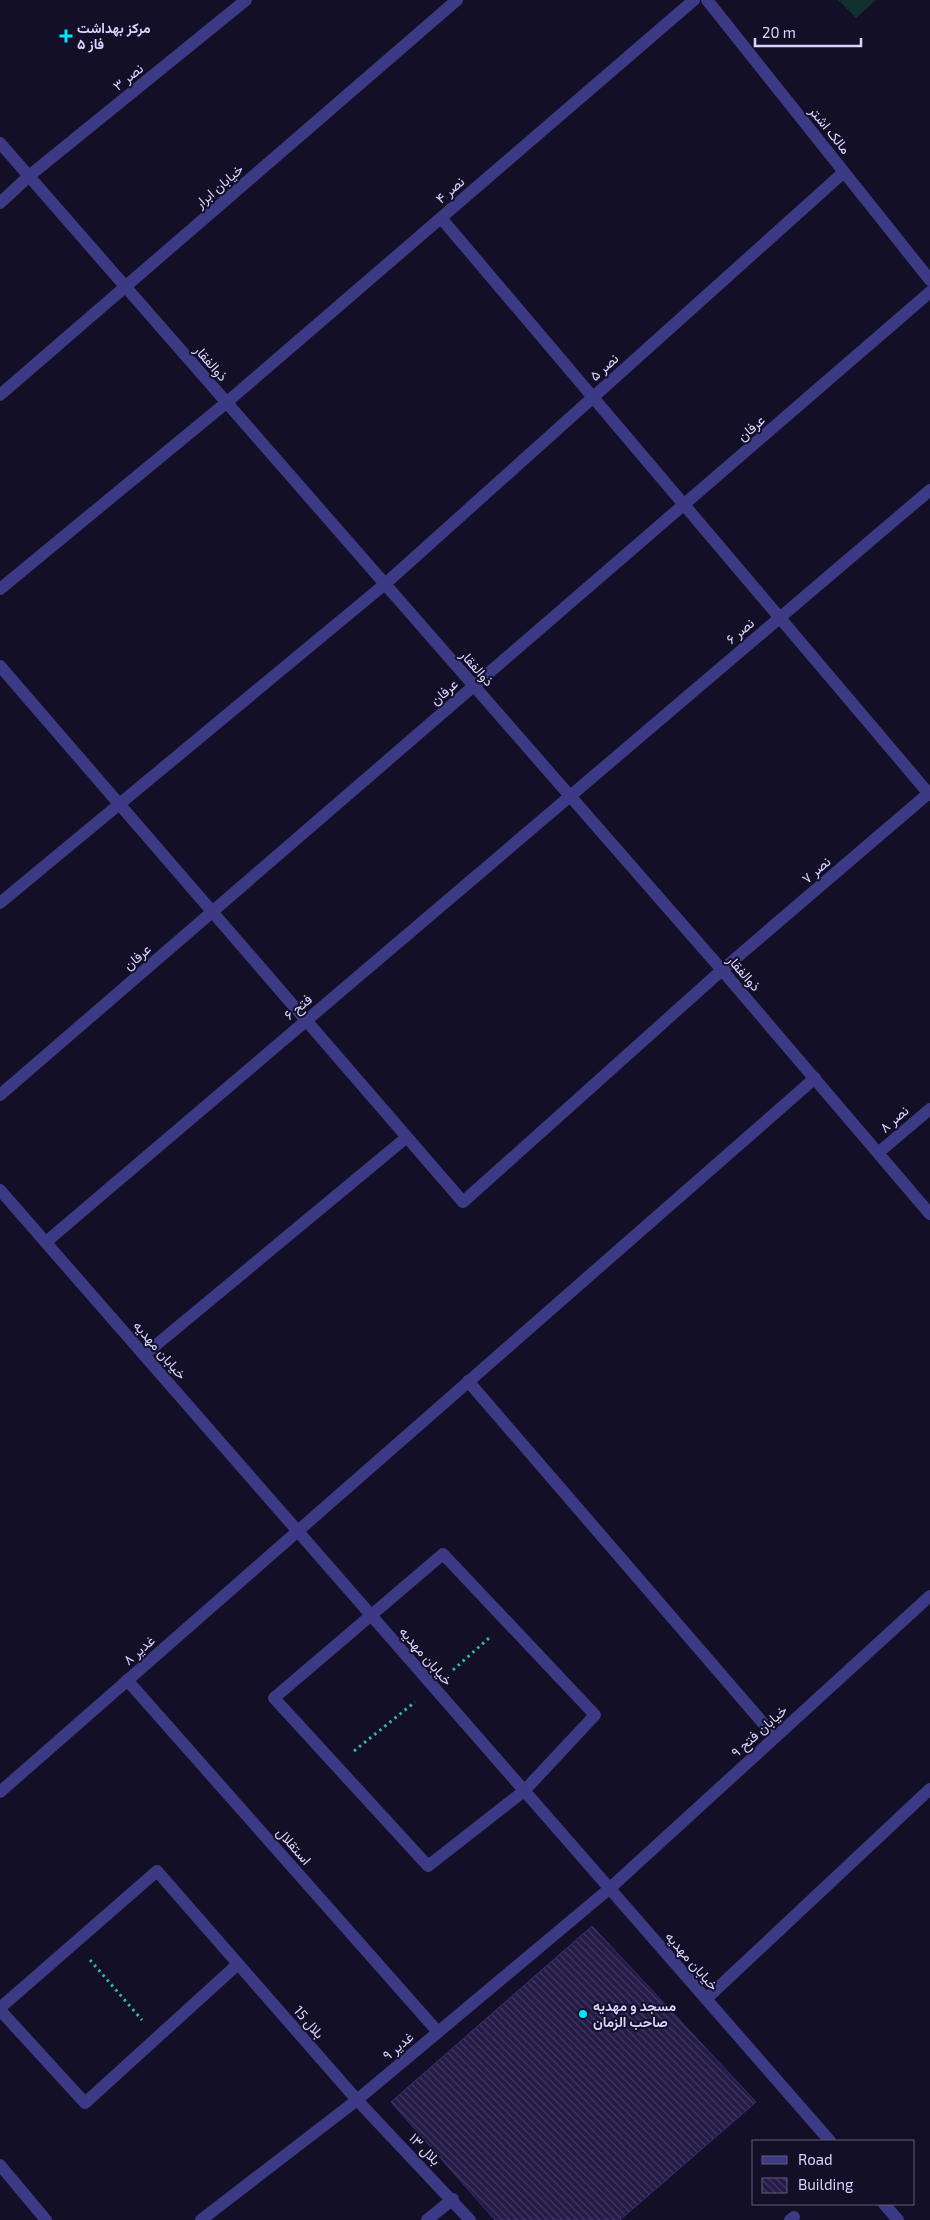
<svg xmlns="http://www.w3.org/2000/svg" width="930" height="2220" viewBox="0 0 930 2220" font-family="'Exo 2',Vazirmatn,sans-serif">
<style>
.green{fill:#12302f}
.building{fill:url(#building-back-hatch);stroke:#3b2d73}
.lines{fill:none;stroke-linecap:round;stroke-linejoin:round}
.path{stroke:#2fb8b0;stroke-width:3;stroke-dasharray:2.5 4;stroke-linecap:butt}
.minor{stroke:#3d3a85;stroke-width:12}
.poi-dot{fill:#00e5ff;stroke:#130f26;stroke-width:2}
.labels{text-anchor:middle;stroke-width:4;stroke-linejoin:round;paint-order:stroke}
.poi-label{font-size:14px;font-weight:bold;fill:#d9d4ff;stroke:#130f26;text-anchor:start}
.street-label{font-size:14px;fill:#d9d4ff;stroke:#130f26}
</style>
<defs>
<pattern id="building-back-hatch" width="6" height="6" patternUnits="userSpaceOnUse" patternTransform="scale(1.25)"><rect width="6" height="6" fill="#241b47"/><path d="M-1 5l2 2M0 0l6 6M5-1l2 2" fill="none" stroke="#433b63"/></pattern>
</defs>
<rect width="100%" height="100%" fill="#130f26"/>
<path class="green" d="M838 0H876L856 18Z"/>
<path class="building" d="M592 1926 756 2102 620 2220H495L391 2102Z"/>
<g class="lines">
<path class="path" d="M453 1670 489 1638
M354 1751 415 1702
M90 1960 142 2020"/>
<path class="minor" d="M707 0 930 280
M0 143 722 970 930 1214
M0 203 29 176 246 0
M441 218 930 795
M0 395 457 0
M0 589 226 403 694 0
M0 666 463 1202 722 970 930 792
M0 903 385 584 844 172
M0 1095 930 292
M878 1153 930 1109
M0 1190 830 2141
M46 1242 930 490
M144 1355 407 1137
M468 1381 775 1737
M443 1554 595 1715 524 1791 428 1866 274 1698Z
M127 1680 438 2032
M0 1792 815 1078
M706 1999 930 1789
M0 2008 157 1871 357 2100 470 2220
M0 2010 85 2103 238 1964
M0 2165 46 2220
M884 2204 898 2220
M201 2220 357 2100 609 1889 930 1596
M427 2220 453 2199
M790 2220 794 2217"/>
</g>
<g class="poi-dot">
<path d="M63.5 28.5h5v5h5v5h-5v5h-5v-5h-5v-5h5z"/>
<circle cx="583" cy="2014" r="5"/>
</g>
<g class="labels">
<g class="poi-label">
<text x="77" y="33">مرکز بهداشت<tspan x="77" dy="16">فاز ۵</tspan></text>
<text x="593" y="2011">مسجد و مهدیه<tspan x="593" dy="16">صاحب الزمان</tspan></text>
</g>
<g class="street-label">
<text transform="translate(128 77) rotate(-39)" y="5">نصر ۳</text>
<text transform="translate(830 130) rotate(51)" y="5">مالک اشتر</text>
<text transform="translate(219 186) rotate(-41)" y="5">خیابان ابرار</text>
<text transform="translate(450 190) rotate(-41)" y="5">نصر ۴</text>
<text transform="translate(211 363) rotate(49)" y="5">ذوالفقار</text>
<text transform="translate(604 367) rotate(-42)" y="5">نصر ۵</text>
<text transform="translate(751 428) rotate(-41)" y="5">عرفان</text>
<text transform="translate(740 631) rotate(-40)" y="5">نصر ۶</text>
<text transform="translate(477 668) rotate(49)" y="5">ذوالفقار</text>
<text transform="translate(444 692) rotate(-41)" y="5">عرفان</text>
<text transform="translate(816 870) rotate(-41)" y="5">نصر ۷</text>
<text transform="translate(137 957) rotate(-41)" y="5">عرفان</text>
<text transform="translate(744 973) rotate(49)" y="5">ذوالفقار</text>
<text transform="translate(298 1007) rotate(-40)" y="5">فتح ۶</text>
<text transform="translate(894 1119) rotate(-41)" y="5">نصر ۸</text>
<text transform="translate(160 1350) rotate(49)" y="5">خیابان مهدیه</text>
<text transform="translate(139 1650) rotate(-41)" y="5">غدیر ۸</text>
<text transform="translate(426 1656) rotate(49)" y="5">خیابان مهدیه</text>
<text transform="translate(759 1731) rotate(-42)" y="5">خیابان فتح ۹</text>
<text transform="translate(294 1846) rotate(49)" y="5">استقلال</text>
<text transform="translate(692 1961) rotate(49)" y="5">خیابان مهدیه</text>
<text transform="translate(309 2022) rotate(49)" y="5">بلال 15</text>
<text transform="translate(398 2046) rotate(-40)" y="5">غدیر ۹</text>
<text transform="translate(425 2149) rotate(46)" y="5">بلال ۱۳</text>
</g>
</g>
<rect x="752" y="2140" width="162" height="65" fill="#130f26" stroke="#625e7d"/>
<rect x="762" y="2156" width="25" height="8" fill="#3d3a85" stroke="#625e7d"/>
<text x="798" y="2165" font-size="15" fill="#d9d4ff">Road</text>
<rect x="762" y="2178" width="25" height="15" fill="url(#building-back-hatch)" stroke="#625e7d"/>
<text x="798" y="2190" font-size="15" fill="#d9d4ff">Building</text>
<path d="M755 38v8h106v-8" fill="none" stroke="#d9d4ff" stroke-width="2.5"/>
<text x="762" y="38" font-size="15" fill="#d9d4ff" stroke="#130f26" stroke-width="4" paint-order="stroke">20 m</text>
</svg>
